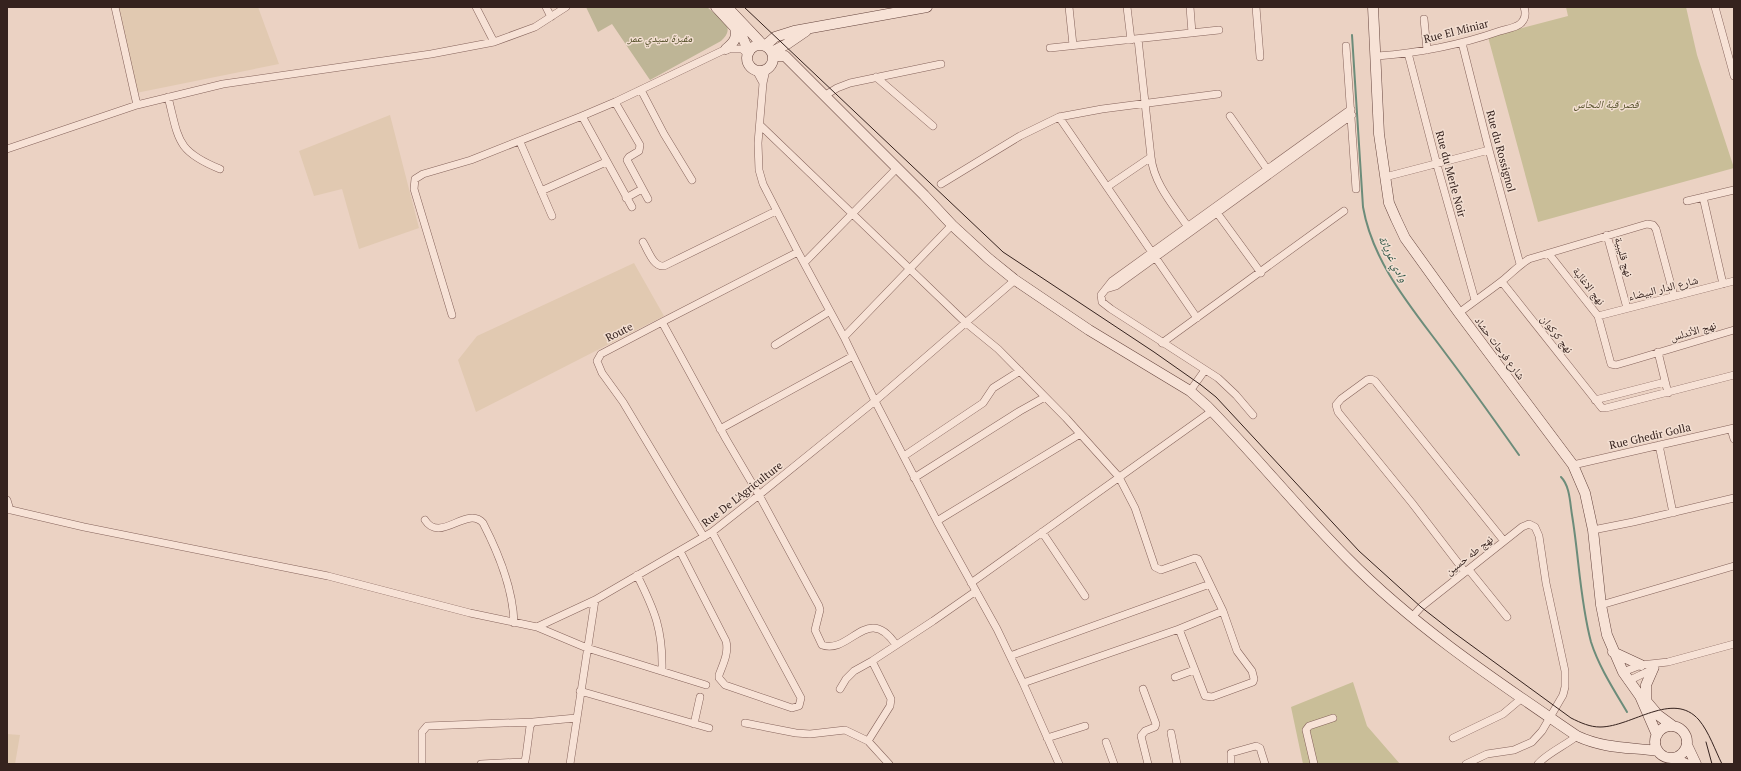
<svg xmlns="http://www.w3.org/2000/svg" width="1741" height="771" viewBox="0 0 1741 771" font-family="'PT Serif','Noto Naskh Arabic',serif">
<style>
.farmland{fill:#e1c9b1}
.green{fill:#c9be98}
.cemetery{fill:#beb596}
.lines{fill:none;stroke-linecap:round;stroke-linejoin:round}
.stream{stroke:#6c8c7a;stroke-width:2}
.street-casing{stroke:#85635b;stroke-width:8}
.secondary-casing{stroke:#66453e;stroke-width:11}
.street{stroke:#f7e2d6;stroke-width:7}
.secondary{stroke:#f7e2d6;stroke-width:10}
.tram{stroke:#35221e;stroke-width:1}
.labels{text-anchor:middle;stroke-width:3;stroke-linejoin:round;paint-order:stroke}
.street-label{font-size:11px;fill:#35221e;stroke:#f3dfd2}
.park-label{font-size:11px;font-style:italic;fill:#514d26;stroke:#f3dfd2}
.water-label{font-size:12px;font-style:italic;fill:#2e5445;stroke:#f3dfd2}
</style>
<rect width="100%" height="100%" fill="#ebd2c3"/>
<path class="farmland" d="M118 7H258L279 64 136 93Z
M390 115 419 228 359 249 342 189 314 196 299 151Z
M634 263 664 316 476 412 458 360 477 336Z
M7 734 20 735 15 764H7Z"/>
<path class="green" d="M1566 7H1686L1697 55 1734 168 1538 222 1488 37 1568 16Z
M1353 682 1367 726 1400 764H1303L1291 707Z"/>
<path class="cemetery" d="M586 7H707C719 18 738 26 721 41L650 80 612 24 598 32Z"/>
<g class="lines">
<path class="stream" d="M1352 35 1363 207C1373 264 1412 308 1446 354 1471 387 1495 421 1519 455
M1561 477C1570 486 1570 503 1572 515 1579 557 1580 601 1591 642 1599 667 1614 690 1627 712"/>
<g class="street-casing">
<path id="street" d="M115 7 137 105
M476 7 494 42
M546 7 551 17
M1069 7 1073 45
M1127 7 1131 40
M1190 7 1192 33
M1256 7 1260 57
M1715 7 1734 76
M1424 19 1427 50
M1138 39 1151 157
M1462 43 1489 150 1520 264
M1346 46 1356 189
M1050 48 1219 30
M1408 53 1437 165 1475 300
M1377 56C1419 53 1460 45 1500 31 1506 29 1515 28 1520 24 1526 19 1526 13 1524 7
M756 70 763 83
M766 70 763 83 758 143 759 170 763 184 798 252 844 337 875 401 937 521 997 629 1023 683 1059 764
M876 77 933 126
M641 90 664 134 692 180
M824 96 837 88 850 83 941 64
M168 97C179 140 176 151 220 169
M615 102 640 145 639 151 629 157 627 160 648 199
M582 116 632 207
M1230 116 1267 169
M1059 117 1197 318
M760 125 965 322 998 349 1066 418 1119 477 1135 508 1155 567 1161 570 1195 558 1198 559 1210 584 1010 656
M520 142 552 216
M7 149 137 105 223 84 431 54 494 42 535 27 566 7
M1385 177 1489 150
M941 184 1020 136 1059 117 1102 109 1218 94
M1107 187 1151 157C1154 185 1175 207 1190 230
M541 191 606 162
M1703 197 1723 284
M626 198 642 189
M1687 201 1734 190
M1215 210 1261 273
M1607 235 1627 308
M643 242C648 250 653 267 664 266L776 211
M1549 254 1598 316 1611 364 1616 365 1630 361 1734 330
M804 263 897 168
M1502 282 1602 408H1606L1734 375
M1106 289 1116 286 1352 115
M1459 313C1473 302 1488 292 1502 281 1512 273 1519 265 1529 259L1647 224 1653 225 1656 229 1674 296
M452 315 414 189 415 179 423 174 471 160 582 116 615 102 726 49H742L748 54
M1598 316 1734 281
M662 322 798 252
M844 337 952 225
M1162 343 1344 211
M775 345 830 311
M1658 352 1668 393
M1190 391 1205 370
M1595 400 1665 382
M1253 415 1236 395 1218 378 1111 309 1102 302 1101 295 1112 281 1351 109
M720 429 853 356
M1731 429 1734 439
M1659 445 1673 513
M904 456 983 403 993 388 1020 371
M1573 465 1734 428
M914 478 1020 411 1045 397
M7 500 10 510
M7 509 84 527 328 576 470 613 537 627 595 600 712 532 759 495 875 401 1015 280
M425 520C440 544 467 505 483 523 499 554 513 588 514 623
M937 521 1080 434
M1593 530 1633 522 1734 498
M1042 532 1085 596
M704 537 623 402 602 373 597 361 601 354 662 322 726 439 759 495 819 606 820 610 815 630 822 645C850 655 868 602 896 645
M680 551 726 641C729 653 723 664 719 675V678L725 685 792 708 799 706 801 698 712 532
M1469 570 1507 617
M1465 572 1412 503 1338 412 1336 405 1341 399 1367 380 1371 379 1375 381 1504 541
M637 575C655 611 663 630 662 671
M971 583 1212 411
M1601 605 1734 566
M1412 617 1421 607 1522 527 1529 524 1535 527 1539 536 1546 583 1565 671V687L1563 695 1542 731 1532 742 1514 750 1487 754 1466 764
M537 627 587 648 706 685
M1179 629 1205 696 1212 697 1253 682 1254 679 1252 671 1237 651 1223 611 1210 584
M1623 672 1641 665 1668 662 1734 644
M1175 677 1194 670
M1628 681 1655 668
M1023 683 1179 629 1223 611
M840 689 846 679 854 671 872 661 933 621 976 591
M1143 689 1156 724 1155 727 1145 731 1141 736 1148 764
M580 691 709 728
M745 723 796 733 810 734 845 730 868 741 889 764
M694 724 700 697
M1171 733 1177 764
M1047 738 1085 726
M1453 738 1503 714 1522 698
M868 741 890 706 891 699 872 661
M1106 742 1114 764
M422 764V732L427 726 533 722
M481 764 522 762 525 761 526 756 530 726 533 722 576 718
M570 764 595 600
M1231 764V753L1256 746 1260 748 1265 764
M1314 764 1306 730 1309 726 1333 718
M1538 764C1546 754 1566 745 1577 736"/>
</g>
<g class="secondary-casing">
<path id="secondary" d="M716 7 741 34 749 52
M727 7 762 44
M1373 7 1379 134 1389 203 1396 219 1405 238 1459 313 1573 465 1585 493 1593 530 1601 605 1607 635 1623 672 1640 696 1657 735
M747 58a13 13 0 1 1 26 0a13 13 0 1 1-26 0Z
M766 45 775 37 794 31 927 7
M726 49C735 42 737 38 735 27
M772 52 787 44 806 31
M773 56H785L924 195 952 225 989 259 1015 280 1089 330 1190 391 1207 406C1256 456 1299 510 1348 559 1416 628 1498 682 1577 736 1605 749 1629 747 1658 751
M1613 652 1641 665
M1642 696 1658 715 1673 726
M1646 700V685L1653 669
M1655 742a16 16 0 1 1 32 0a16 16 0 1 1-32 0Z
M1687 745 1696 764
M1673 758 1686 764"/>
</g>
<use href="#street" class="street"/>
<use href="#secondary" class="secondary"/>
<path class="tram" d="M744 7 1003 252 1154 352 1201 385 1216 397 1359 551 1421 607 1453 632 1571 718C1581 723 1590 727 1600 727 1632 727 1673 690 1699 720 1709 732 1715 750 1722 764
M1706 742 1712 764"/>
</g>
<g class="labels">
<g class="street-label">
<text transform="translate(1456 31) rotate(-14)" y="4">Rue El Miniar</text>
<text transform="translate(1501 151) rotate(75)" y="4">Rue du Rossignol</text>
<text transform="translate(1451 174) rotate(75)" y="4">Rue du Merle Noir</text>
<text transform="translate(1624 257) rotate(74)" y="4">نهج قليبية</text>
<text transform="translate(1589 286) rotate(52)" y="4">نهج الاغالبة</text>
<text transform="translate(1663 288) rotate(-14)" y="4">شارع الدار البيضاء</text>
<text transform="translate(1693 331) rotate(-16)" y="4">نهج الأندلس</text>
<text transform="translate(619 332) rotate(-27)" y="4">Route</text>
<text transform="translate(1557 334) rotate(52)" y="4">نهج كركوان</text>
<text transform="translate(1500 348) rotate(53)" y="4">شارع فرحات حشاد</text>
<text transform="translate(1650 436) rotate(-13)" y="4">Rue Ghedir Golla</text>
<text transform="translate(742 494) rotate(-38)" y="4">Rue De L'Agriculture</text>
<text transform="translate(1469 555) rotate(-38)" y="4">نهج طه حسين</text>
</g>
<g class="park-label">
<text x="660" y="42">مقبرة سيدي عمر</text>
<text x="1606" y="108">قصر قبة النحاس</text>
</g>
<g class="water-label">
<text transform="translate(1393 259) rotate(63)" y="4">وادي غريانة</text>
</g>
</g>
<rect width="1741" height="771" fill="none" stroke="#35221e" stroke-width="16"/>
</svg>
